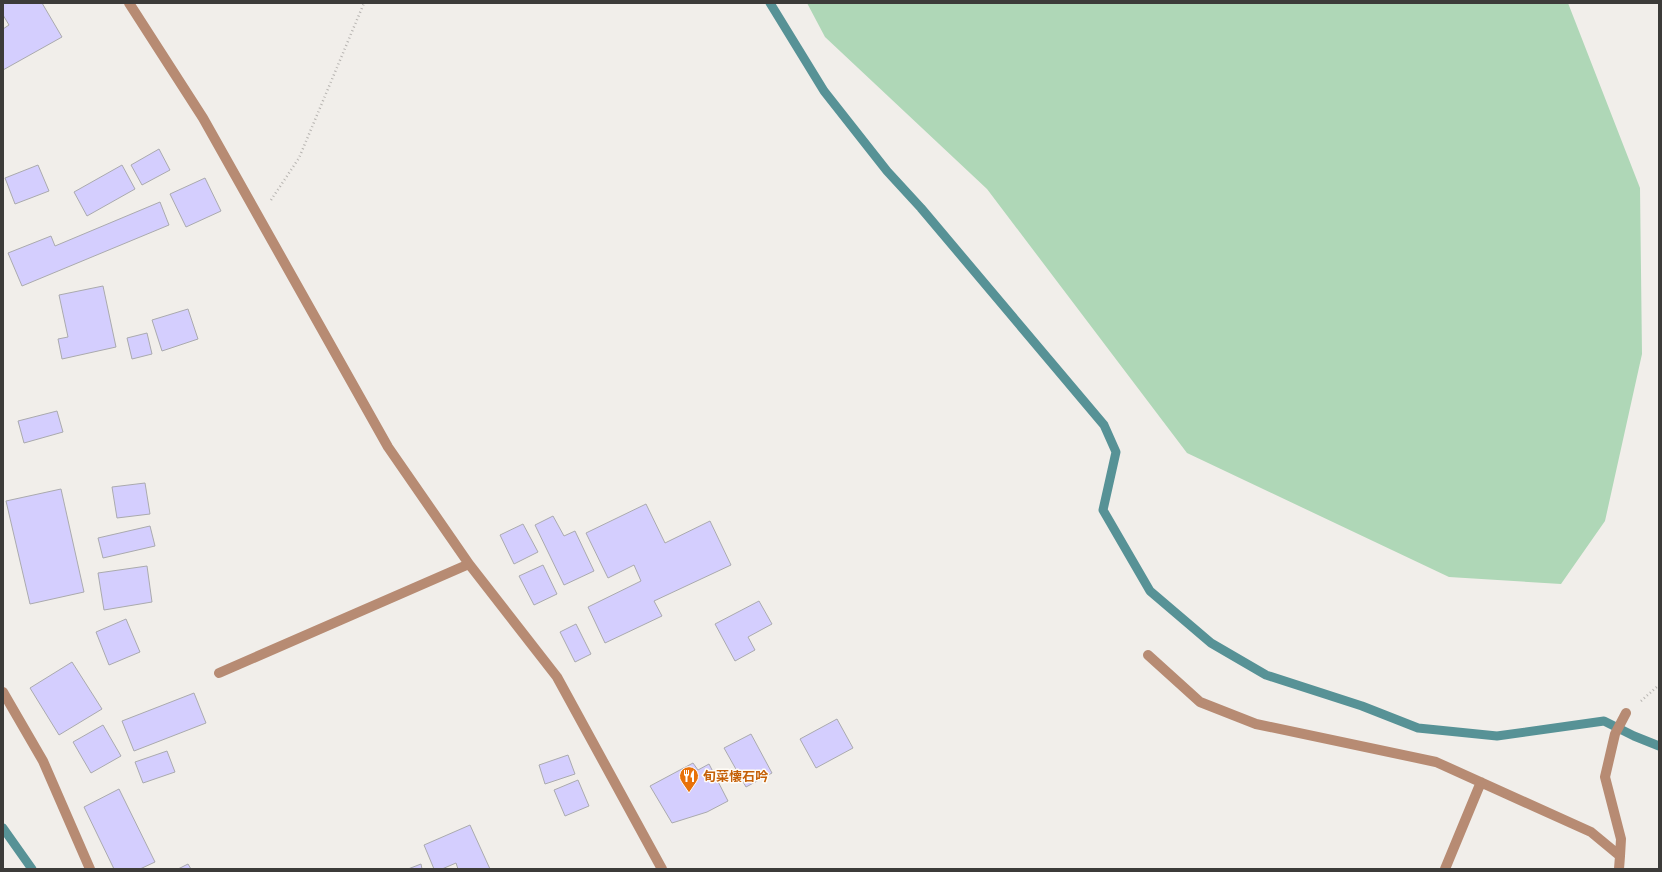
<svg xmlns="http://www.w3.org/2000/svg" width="1662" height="872" viewBox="0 0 1662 872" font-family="Karla,'Noto Sans JP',sans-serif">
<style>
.green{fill:#afd7b7}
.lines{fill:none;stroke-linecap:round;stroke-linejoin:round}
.stream{stroke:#579296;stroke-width:9}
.building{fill:#d4cefe;stroke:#aaaaae}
.path{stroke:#b7b4b1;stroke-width:2.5;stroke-dasharray:1 3;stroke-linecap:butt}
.minor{stroke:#b78b73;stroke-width:10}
.labels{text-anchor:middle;stroke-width:3;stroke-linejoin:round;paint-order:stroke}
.food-label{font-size:13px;font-weight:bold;fill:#c56008;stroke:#fffcf7;text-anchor:start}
</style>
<rect width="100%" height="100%" fill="#f1eeea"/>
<path class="green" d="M807 3H1568L1640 188 1642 354 1605 521 1561 584 1449 577 1187 453 987 189 825 37Z"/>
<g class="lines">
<path class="stream" d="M770 3 824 91 887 171 921 208 1104 425 1116 452 1103 510 1150 591 1211 643 1266 675 1362 706 1418 728 1497 736 1604 721 1634 736 1659 746
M3 828 32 869"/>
</g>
<path class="building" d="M3 3H42L62 37 3 70V29L9 25 3 15Z
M159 149 170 170 142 185 131 165Z
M38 165 49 191 15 204 5 178Z
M122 165 135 189 87 216 74 192Z
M205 178 221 211 186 227 170 194Z
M160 202 169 225 22 286 8 253 51 236 55 246Z
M103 286 116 347 62 359 58 339 68 337 59 295Z
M188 309 198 339 162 351 152 320Z
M147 333 152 354 132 359 127 338Z
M57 411 63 432 24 443 18 421Z
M145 483 150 514 117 518 112 487Z
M61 489 84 592 30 604 6 501Z
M646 504 665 543 710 521 731 565 654 601 662 616 605 643 588 607 641 581 634 565 608 578 586 533Z
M553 516 564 536 575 531 594 571 564 585 535 525Z
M523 524 538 552 514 564 500 535Z
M150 526 155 546 103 558 98 538Z
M543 565 557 594 534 605 519 576Z
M147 566 152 602 104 610 98 573Z
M759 601 772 624 748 637 755 650 735 661 715 624Z
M126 619 140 652 109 665 96 632Z
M576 624 591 654 575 662 560 632Z
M72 662 102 709 59 735 30 688Z
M194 693 206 723 134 751 122 721Z
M837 719 853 748 816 768 800 739Z
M103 725 121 756 91 773 73 742Z
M751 734 772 773 746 787 724 748Z
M167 751 175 772 143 783 135 762Z
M568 755 575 774 545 784 539 765Z
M693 763 698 770 709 764 728 801 707 812 672 823 650 786Z
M578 780 589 806 565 816 554 790Z
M119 789 155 862 140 869H114L84 807Z
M470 825 490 869H458L456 863 442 869H434L424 845Z
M188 864 191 869H178Z
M421 864 422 869H408Z"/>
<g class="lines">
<path class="path" d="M271 200 299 158 364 3
M1641 701 1659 685"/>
<path class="minor" d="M129 3 203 118 388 447 469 564 557 677 662 869
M1148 655 1200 702 1256 724 1436 762 1591 832 1620 856 1619 869
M219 673 469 564
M3 692 43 761 90 869
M1620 856 1621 839 1605 777 1615 734 1626 713
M1445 869 1481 782"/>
</g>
<defs>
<g id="restaurant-pin" transform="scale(1)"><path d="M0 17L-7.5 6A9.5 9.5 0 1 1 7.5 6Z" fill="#e8710a" stroke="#fffcf7"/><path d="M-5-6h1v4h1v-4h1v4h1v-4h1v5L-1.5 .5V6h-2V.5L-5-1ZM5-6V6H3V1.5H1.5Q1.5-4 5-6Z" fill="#fff"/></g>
</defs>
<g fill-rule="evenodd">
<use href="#restaurant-pin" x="689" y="776"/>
</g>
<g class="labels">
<g class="food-label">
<text x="703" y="781">旬菜懐石吟</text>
</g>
</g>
<rect width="1662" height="872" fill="none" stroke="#3c3b39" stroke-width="8"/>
</svg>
